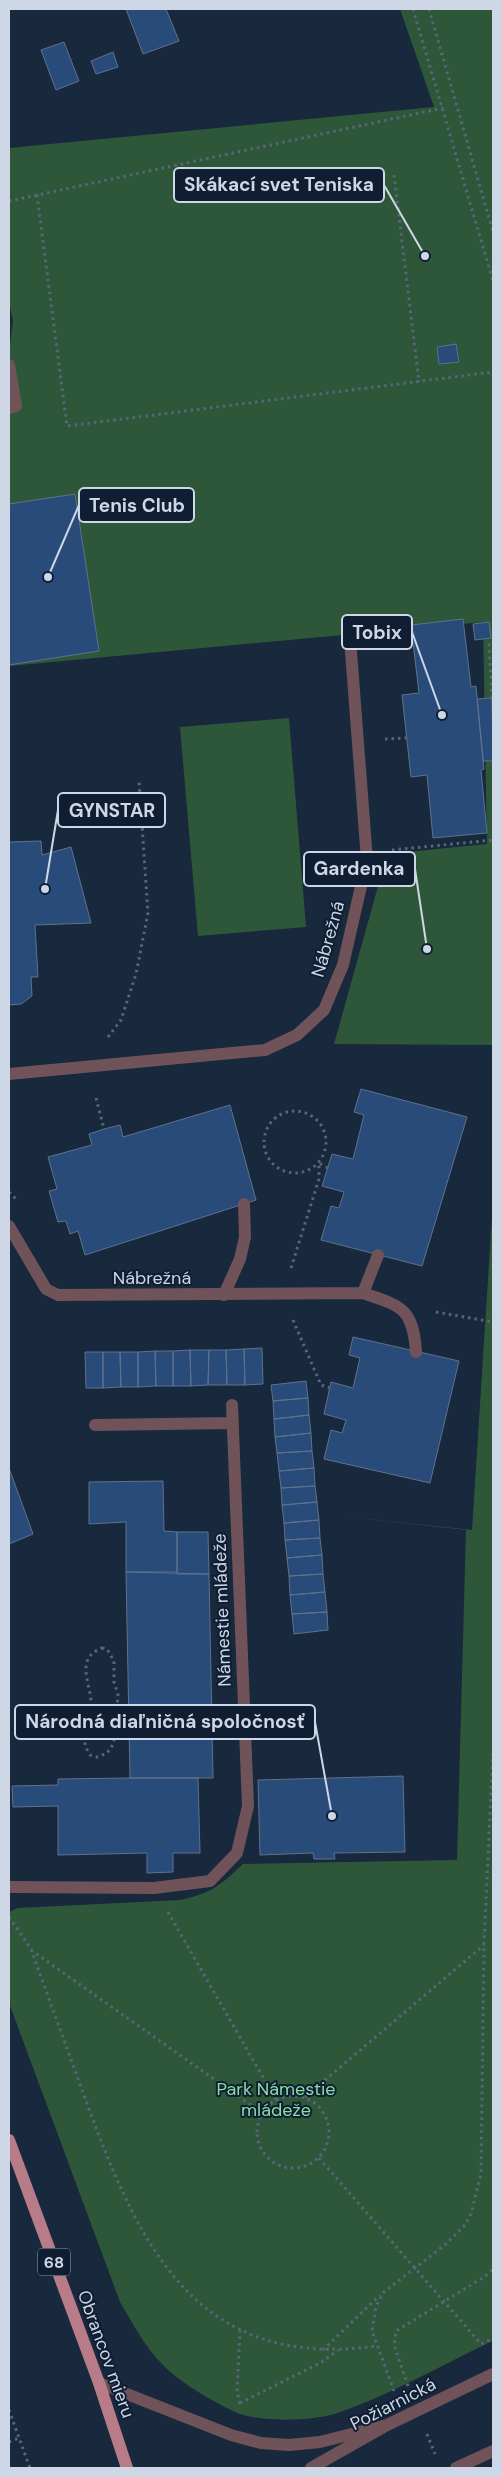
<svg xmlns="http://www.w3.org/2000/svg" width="502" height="2477" viewBox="0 0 502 2477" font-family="'DM Sans',sans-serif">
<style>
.green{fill:#2e573a}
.building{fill:#284b79;stroke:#60728b}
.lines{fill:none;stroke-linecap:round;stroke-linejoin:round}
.path{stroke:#586678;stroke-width:3;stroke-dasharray:2.5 4;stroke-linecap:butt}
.minor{stroke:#705358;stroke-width:12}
.major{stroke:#b77c88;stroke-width:12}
.labels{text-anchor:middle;stroke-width:4;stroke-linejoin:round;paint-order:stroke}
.shield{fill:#0f1e33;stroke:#94a0b0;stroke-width:1}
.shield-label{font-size:16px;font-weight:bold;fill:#cdd7e5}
.street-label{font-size:18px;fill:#cdd7e5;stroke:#0f1e33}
.park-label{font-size:18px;fill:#8adea2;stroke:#0f1e33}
.leader{fill:none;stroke:#cdd7e5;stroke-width:2}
.callout-dot{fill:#cdd7e5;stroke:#0f1e33;stroke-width:2}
.callout{fill:#0f1e33;stroke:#cdd7e5;stroke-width:2}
.callout-label{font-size:19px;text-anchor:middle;font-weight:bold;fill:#cdd7e5}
</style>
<rect width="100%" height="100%" fill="#18283d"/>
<path class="green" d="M400 9H493V1045L334 1044 387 854 487 844 483 622 9 666V352L13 321 9 302V148L434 107Z
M289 718 306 927 198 936 180 727Z
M493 1201V2341C441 2365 389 2396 334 2414 311 2421 263 2422 240 2414 220 2406 177 2381 163 2365 145 2347 133 2324 120 2302L9 2003V1912L18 1908 180 1900C210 1894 221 1885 243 1864L457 1860 466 1530 331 1515 472 1530Z"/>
<path class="building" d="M126 9H166L179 41 143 54Z
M64 42 79 81 56 90 41 50Z
M113 52 118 67 96 74 91 61Z
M456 344 459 362 439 364 437 347Z
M75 494 99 651 9 665V504Z
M463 619 471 687 476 686 484 769 481 770 487 833 433 838 427 775 411 777 402 695 419 693 411 625Z
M489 622 491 638 475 640 473 624Z
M492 698 493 761H483L477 699Z
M41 841 42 855 71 847 91 923 35 925 38 977H31L32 996 21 1004 9 1005V842Z
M361 1089 467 1117 422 1266 321 1240 331 1206 339 1208 344 1192 322 1186 332 1154 353 1159 364 1115 354 1112Z
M230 1105 256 1200 85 1255 78 1231 70 1234 66 1221 58 1222 49 1191 57 1189 48 1157 92 1145 89 1134 104 1129 120 1125 123 1137Z
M353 1337 459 1361 430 1483 324 1459 331 1430 342 1433 346 1420 324 1414 331 1382 353 1388 360 1358 349 1355Z
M262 1348 263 1384 245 1385 244 1349Z
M244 1349 245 1385H227L226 1350Z
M190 1350 191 1386H173V1351Z
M190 1350H209L208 1385 191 1386Z
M209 1350H226L227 1385H208Z
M155 1351H173V1386H156Z
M155 1351 156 1386 138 1387V1352Z
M85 1352H103V1388H86Z
M103 1352H120L121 1387 103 1388Z
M120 1352H138V1387H121Z
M306 1381 308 1398 273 1401 271 1385Z
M308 1398 309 1415 274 1419 273 1401Z
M309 1415 311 1433 275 1437 274 1419Z
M311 1433 312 1451 277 1453 275 1437Z
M312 1451 314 1468 279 1471 277 1453Z
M9 1468 33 1534 9 1544Z
M314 1468 315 1486 281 1488 279 1471Z
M163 1481 164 1531 177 1532V1572H126V1522L89 1524V1482Z
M315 1486 317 1502 282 1505 281 1488Z
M317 1502 319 1520 284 1523 282 1505Z
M319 1520 320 1538 285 1540 284 1523Z
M177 1532H208L209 1574H177Z
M320 1538 322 1555 287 1558 285 1540Z
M322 1555 323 1574 289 1576 287 1558Z
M126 1572 209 1574 213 1778H130Z
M323 1574 325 1592 290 1595 289 1576Z
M325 1592 327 1612 292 1614 290 1595Z
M327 1612 328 1630 294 1634 292 1614Z
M403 1776 405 1852 334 1853 335 1859H314L313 1853 260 1855 258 1780Z
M130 1778H198L200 1853H173V1872L147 1873V1853L58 1855V1806L13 1807 12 1786 58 1785V1779Z"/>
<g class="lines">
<path class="path" d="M413 9 493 281
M429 9 493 232
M394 175 419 382
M37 195 67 426 493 372
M9 201 443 108
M492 698 489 645H493
M385 739 407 738
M392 850 493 840
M108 1037 121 1020 136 974 148 913 139 781
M96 1098 104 1129
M264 1142a31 31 0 1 1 62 0a31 31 0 1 1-62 0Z
M9 1192 17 1200
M291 1268 319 1179V1163L328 1168
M436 1312 493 1322
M293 1320 321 1385 330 1388
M102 1648 107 1649 114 1661V1682L118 1695 114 1740 111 1749 105 1754 97 1757 90 1755C77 1735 91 1723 91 1703 91 1683 74 1659 102 1648Z
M168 1912 276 2100
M9 1917 31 1949C50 2002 69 2054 88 2106 140 2249 199 2371 376 2346
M31 1950 262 2113
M257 2132a36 36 0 1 1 72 0a36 36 0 1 1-72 0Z
M305 2097 484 1945
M319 2158 481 2344 493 2338
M240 2330 237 2391 240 2404
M323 2350 380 2295
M408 2386 394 2345 396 2331 484 2277 493 2269
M394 2391 372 2331 376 2306 384 2292 446 2244 465 2225 471 2214 481 2174 484 1944 493 1750
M240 2403 322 2362 338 2350
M9 2410 30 2468
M427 2434 435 2454
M9 2442 19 2438"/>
<path class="minor" d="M9 365 16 406 9 408
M9 1074 265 1050 297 1035 324 1010 343 965 367 860 350 639
M9 1226 46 1289 58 1295 363 1293C401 1306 413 1308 416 1352
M363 1293 378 1255
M224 1295 240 1259 245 1237 244 1204
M95 1425 232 1423
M9 1887 154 1888 210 1881 237 1853 248 1806 232 1405
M99 2383 231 2435 261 2443 289 2445 320 2442 387 2425
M311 2468 387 2425 493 2374
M456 2468 493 2451"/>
<path class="major" d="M9 2140 99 2383 127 2468"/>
</g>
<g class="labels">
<rect class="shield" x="38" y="2248.5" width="32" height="27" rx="4"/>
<g class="shield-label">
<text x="54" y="2268">68</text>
</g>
<g class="street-label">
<text transform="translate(328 939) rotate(-74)" y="6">Nábrežná</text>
<text x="152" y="1284">Nábrežná</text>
<text transform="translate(222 1610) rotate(-92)" y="6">Námestie mládeže</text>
<text transform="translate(106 2354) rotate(70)" y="6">Obrancov mieru</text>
<text transform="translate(393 2404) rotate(-27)" y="6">Požiarnická</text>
</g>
<g class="park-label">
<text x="276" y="2095">Park Námestie<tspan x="276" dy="21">mládeže</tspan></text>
</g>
</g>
<path class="leader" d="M425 256L384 185M48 577L79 505M442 715L412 632M45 889L58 810M427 949L415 869M332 1816L315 1722"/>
<g class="callout-dot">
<circle cx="425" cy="256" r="5"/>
<circle cx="48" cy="577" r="5"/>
<circle cx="442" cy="715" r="5"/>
<circle cx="45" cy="889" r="5"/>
<circle cx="427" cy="949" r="5"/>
<circle cx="332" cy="1816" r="5"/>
</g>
<g class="callout">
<rect x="174" y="168" width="210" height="34" rx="5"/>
<rect x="79" y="488" width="115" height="34" rx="5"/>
<rect x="342" y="615" width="70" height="34" rx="5"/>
<rect x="58" y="793" width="107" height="34" rx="5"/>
<rect x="304" y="852" width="111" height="34" rx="5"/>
<rect x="15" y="1705" width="300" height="34" rx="5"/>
</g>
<g class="callout-label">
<text x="279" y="191">Skákací svet Teniska</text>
<text x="137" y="512">Tenis Club</text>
<text x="377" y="639">Tobix</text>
<text x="112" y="817">GYNSTAR</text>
<text x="359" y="875">Gardenka</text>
<text x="165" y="1728">Národná diaľničná spoločnosť</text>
</g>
<rect width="502" height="2477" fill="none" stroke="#cdd7e5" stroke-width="20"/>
</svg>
